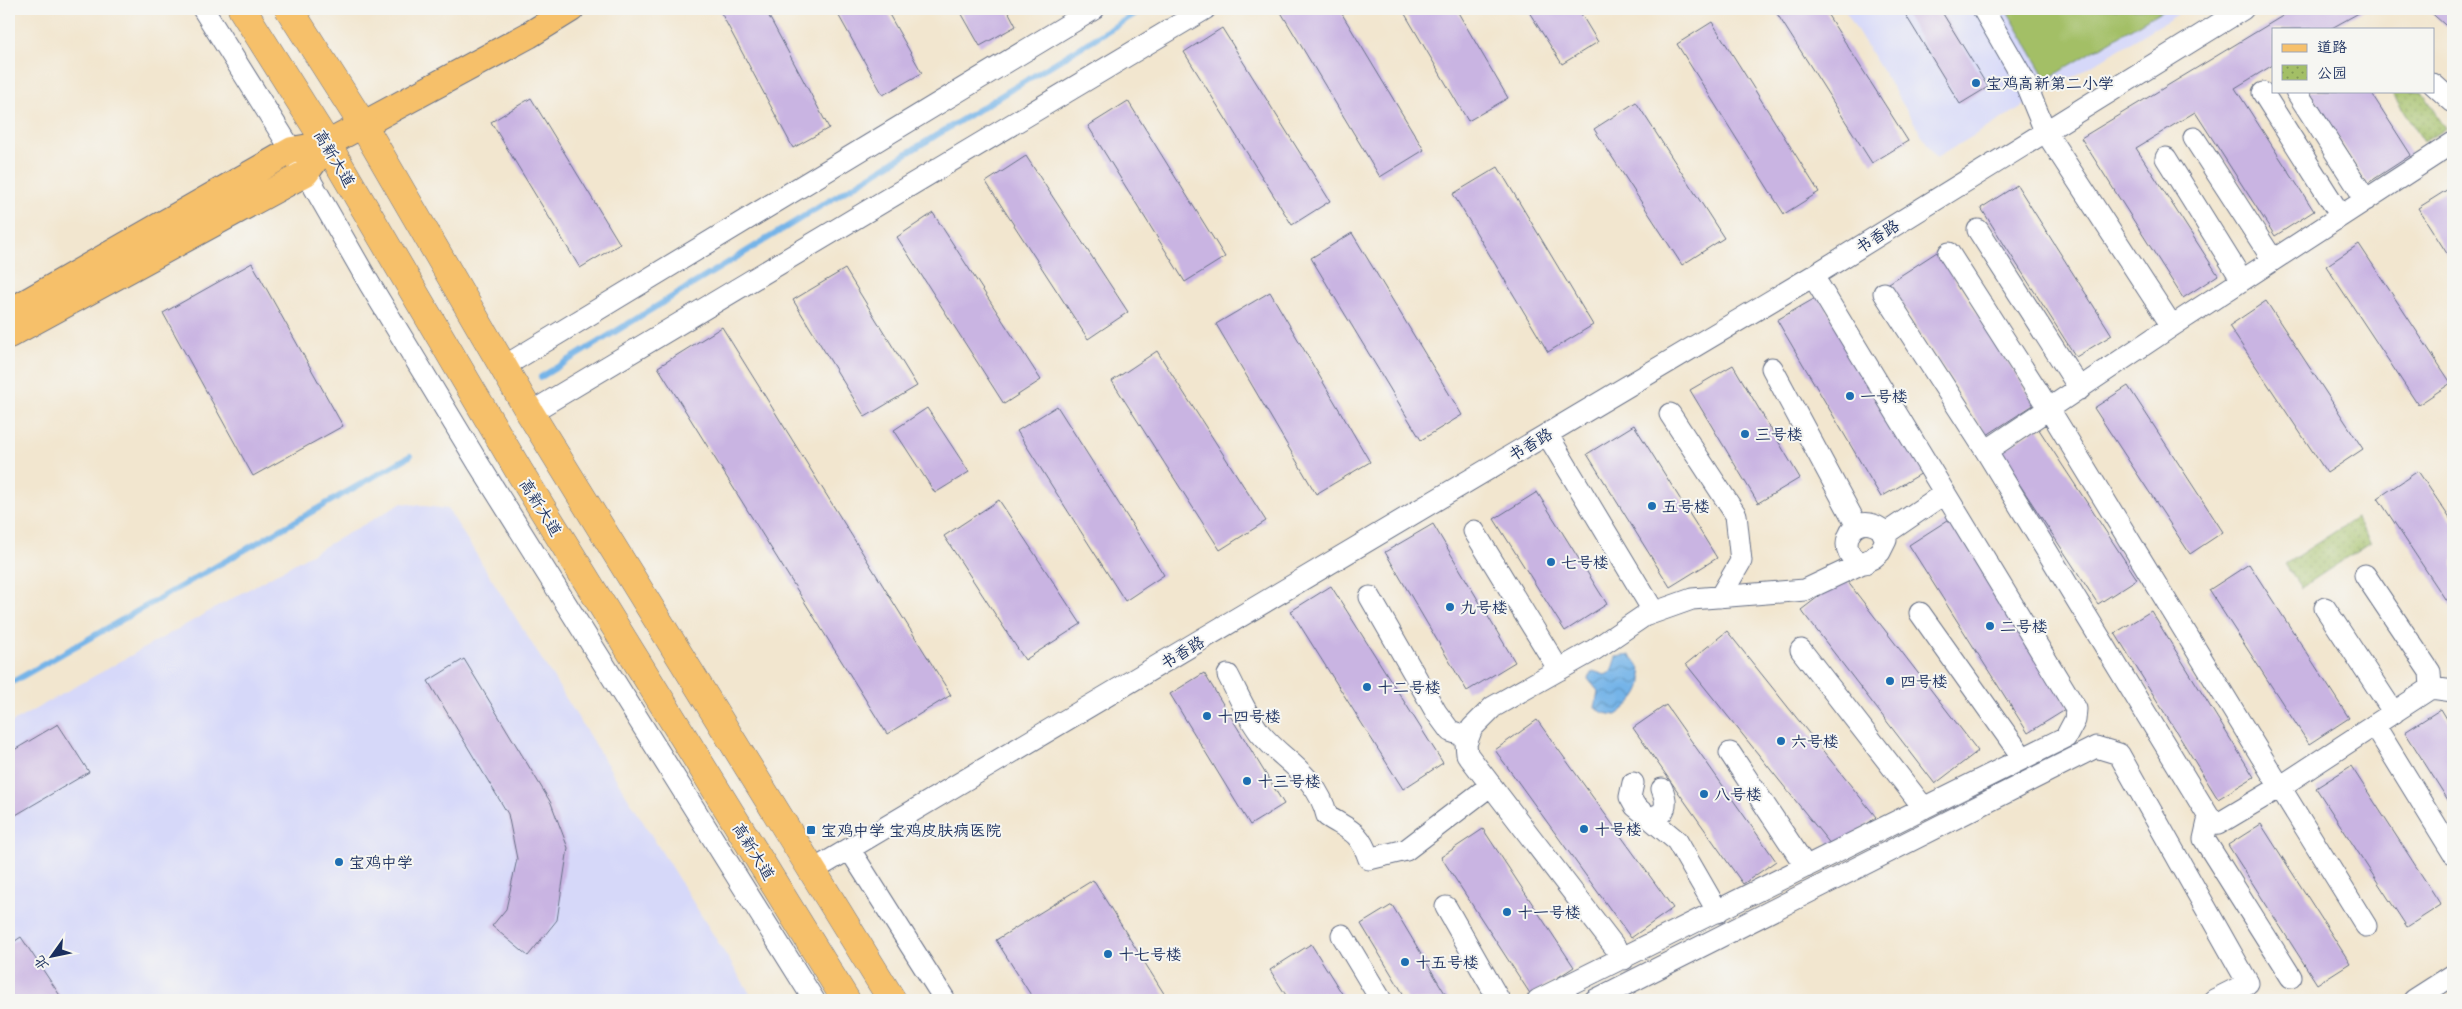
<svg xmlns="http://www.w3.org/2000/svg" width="2462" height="1009" viewBox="0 0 2462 1009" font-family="Mynerve,'LXGW WenKai TC',sans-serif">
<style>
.built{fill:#d6d8f9}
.green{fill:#a3bf66;stroke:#5f7762}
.park{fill:url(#park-dots);stroke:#5f7762}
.water{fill:url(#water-waves);stroke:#4872a3}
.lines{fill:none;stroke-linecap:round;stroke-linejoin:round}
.stream{stroke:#74b4e8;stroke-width:6}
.building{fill:#c9b4e2}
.minor-casing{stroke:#666f86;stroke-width:23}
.major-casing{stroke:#666f86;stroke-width:28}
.highway-casing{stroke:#666f86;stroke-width:29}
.minor{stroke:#fff;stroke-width:21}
.major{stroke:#f6c06b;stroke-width:26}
.highway{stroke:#f6c06b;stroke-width:28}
.poi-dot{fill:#1f6fb2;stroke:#f6f6f2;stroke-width:2}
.labels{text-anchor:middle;stroke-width:4;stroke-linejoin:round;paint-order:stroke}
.poi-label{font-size:16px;fill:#1b2f5e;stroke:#f6f6f2;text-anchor:start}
.street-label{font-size:16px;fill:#1b2f5e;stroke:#f6f6f2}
</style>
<defs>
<pattern id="park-dots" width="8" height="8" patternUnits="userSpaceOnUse" patternTransform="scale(1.25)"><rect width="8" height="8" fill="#a3bf66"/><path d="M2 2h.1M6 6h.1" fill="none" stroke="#849c57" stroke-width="1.8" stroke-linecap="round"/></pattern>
<pattern id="water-waves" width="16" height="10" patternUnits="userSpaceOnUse" patternTransform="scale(1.25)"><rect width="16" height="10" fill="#74b4e8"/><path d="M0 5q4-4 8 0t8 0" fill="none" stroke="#5e93bf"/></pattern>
</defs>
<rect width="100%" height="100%" fill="#f6f6f2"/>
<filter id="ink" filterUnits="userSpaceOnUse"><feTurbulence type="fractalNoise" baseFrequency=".02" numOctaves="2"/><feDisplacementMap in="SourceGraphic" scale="10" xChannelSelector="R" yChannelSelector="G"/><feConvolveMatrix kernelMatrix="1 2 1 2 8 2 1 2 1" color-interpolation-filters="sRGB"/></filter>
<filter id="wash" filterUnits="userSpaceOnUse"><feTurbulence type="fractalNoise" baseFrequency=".0096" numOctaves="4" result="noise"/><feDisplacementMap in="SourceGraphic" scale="20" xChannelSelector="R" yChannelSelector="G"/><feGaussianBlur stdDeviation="1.12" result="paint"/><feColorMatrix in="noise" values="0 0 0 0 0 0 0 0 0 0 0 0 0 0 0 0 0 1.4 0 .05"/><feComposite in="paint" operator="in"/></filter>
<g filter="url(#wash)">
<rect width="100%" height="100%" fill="#f2e6cf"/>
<path class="built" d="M1844 9H2187L1936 158Z
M402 503 448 509 754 1000H9V724Z"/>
<path class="green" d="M2006 9H2164L2047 79Z"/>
<path class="park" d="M2398 91H2422L2446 128 2424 142 2393 95Z
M2356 518 2371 542 2301 588 2285 564Z"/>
<path class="water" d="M1630 655C1654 678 1639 699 1616 715L1604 713 1595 708 1598 691 1588 679 1589 676 1593 671 1605 675 1611 672 1616 657Z"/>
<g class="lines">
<path class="stream" d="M541 377 1143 9
M9 684 410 456"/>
</g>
<g id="blocks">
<path class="building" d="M719 9H765L829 128 793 148Z
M835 9H886L922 73 883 95Z
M959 9H1007L1016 26 980 46Z
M1279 9H1339L1424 150 1380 177Z
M1402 9H1456L1508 98 1468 121Z
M1527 9H1578L1598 42 1562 64Z
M1774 9H1824L1908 141 1872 163Z
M1902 9H1940L1988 87 1960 104Z
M2294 9H2366L2330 29H2273V65L2235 88 2314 211 2275 236 2195 112 2136 148 2218 275 2183 298 2081 138Z
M2427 9H2453V32Z
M1712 22 1819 192 1784 214 1677 44Z
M1222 28 1330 201 1292 225 1184 52Z
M2309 91H2370L2411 155 2368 183Z
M531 98 620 244 580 268 491 122Z
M1128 101 1225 257 1185 282 1088 126Z
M1636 102 1724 238 1682 265 1594 129Z
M1026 156 1128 312 1088 339 986 182Z
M1498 167 1593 325 1548 352 1453 194Z
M2017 185 2112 335 2076 357 1981 208Z
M2453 186V263L2418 208Z
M933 213 1041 380 1004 404 897 237Z
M1352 233 1462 415 1421 440 1311 258Z
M2359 244 2451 383 2418 405 2326 266Z
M1937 252 2035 404 1987 435 1889 283Z
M252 263 343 426 253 476 163 313Z
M845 269 917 386 865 417 793 300Z
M1270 292 1370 462 1316 494 1216 324Z
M1819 296 1924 472 1881 497 1777 320Z
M2266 301 2363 449 2327 473 2229 326Z
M722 327 951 695 887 734 658 367Z
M1157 351 1266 521 1220 550 1112 381Z
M1733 365 1800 478 1758 503 1690 390Z
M2128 386 2223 532 2190 554 2094 408Z
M1057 406 1164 575 1125 601 1017 431Z
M927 408 969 472 935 493 894 430Z
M1634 425 1717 558 1670 587 1587 454Z
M2038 428 2137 579 2098 604 1999 453Z
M2418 471 2453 523V611L2378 498Z
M1537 492 1607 604 1565 631 1494 519Z
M999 500 1081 624 1025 660 944 536Z
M1951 518 2070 707 2028 733 1909 545Z
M1433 524 1515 662 1467 691 1385 552Z
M2249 564 2349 718 2309 744 2209 590Z
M1844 577 1978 751 1935 784 1801 610Z
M1331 586 1443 763 1403 789 1291 611Z
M2151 611 2254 777 2218 799 2115 633Z
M1727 631 1876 817 1835 850 1686 664Z
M464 659 551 803 568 848 557 920 528 956 492 926 506 909 517 859 508 814 428 681Z
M1204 673 1284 804 1250 825 1170 694Z
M1666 705 1776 861 1743 884 1633 728Z
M2441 709 2453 729V808L2405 732Z
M1537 720 1673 908 1631 938 1495 750Z
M58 724 89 772 9 819V753Z
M2351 766 2441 905 2407 927 2316 788Z
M2261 824 2350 963 2317 984 2228 845Z
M1483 829 1574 967 1531 995 1441 857Z
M1093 880 1168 1000H1034L996 940Z
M1392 905 1449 1000H1407L1361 924Z
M21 937 63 1000H9V945Z
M1311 944 1346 1000H1289L1270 970Z"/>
</g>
</g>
<g filter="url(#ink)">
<use href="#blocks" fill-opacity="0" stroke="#666f86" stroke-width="1"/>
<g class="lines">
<g class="minor-casing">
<path id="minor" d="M203 9 306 173 369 283 478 463 814 1000
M1983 9 2024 80 2045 131 2172 326
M2433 84 2453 102
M2296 91 2366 200
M2263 93 2341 216
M2194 138 2273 260
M2166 158 2242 280
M1978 230 2080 389
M1949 253 2049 409 2280 787 2431 688 2453 691
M1884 293 1986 451
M503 367 1094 9
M1772 368 1857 526
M530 413 1205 9
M1670 414 1736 515 1741 561 1720 597
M1547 434 1654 612
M1474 531 1559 670
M1885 534 1945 493
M2365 575 2430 672 2431 688
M1370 597 1436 712 1450 731 1468 737
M2325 608 2394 713
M1920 613 2023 758
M1801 650 1924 808
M1228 675C1238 694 1247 716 1260 733 1285 763 1317 775 1327 816 1350 831 1359 830 1369 859L1406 850 1491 785
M2375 726 2453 853
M1730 753 1806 867
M1633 783 1630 797 1635 806 1677 841 1718 912
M1648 817C1667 816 1668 804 1662 789
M2209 817 2218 824 2280 787 2366 926
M850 850 945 1000
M812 871 1813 276 2243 9
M1446 907 1499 1000
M1342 935 1381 1000
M1624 959 1467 754 1466 744 1472 728 1493 707 1594 650 1644 616 1692 599 1805 590 1873 558 1880 552 1886 540 1881 529C1849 507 1832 559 1865 563
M2291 977 2204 839 2209 817 1986 451 2172 326 2453 143
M1538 1000 2066 737 2075 720 2076 709 1813 276
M1595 1000 2096 747 2119 754 2248 983 2214 1000
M2414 1000 2453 975"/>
</g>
<g class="major-casing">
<path id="major" d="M9 312 292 150 327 144 529 35 571 9
M9 335 306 173 327 144"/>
</g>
<g class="highway-casing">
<path id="highway" d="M242 9 327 144 519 471 846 1000
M289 9 363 125 530 413 892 1000"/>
</g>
<use href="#minor" class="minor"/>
<use href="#major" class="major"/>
<use href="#highway" class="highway"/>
</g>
</g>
<g class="poi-dot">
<circle cx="1976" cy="83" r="5"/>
<circle cx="1850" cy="396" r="5"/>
<circle cx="1745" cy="434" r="5"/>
<circle cx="1652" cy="506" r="5"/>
<circle cx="1551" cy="562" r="5"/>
<circle cx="1450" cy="607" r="5"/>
<circle cx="1990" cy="626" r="5"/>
<circle cx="1890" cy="681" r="5"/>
<circle cx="1367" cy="687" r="5"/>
<circle cx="1207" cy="716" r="5"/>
<circle cx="1781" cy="741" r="5"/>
<circle cx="1247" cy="781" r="5"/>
<circle cx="1704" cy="794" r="5"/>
<circle cx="1584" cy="829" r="5"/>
<rect x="806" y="825" width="10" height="10" rx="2.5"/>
<circle cx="339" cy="862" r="5"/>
<circle cx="1507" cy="912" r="5"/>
<circle cx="1108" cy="954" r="5"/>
<circle cx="1405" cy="962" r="5"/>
</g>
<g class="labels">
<g class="poi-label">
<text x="1986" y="89">宝鸡高新第二小学</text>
<text x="1860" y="402">一号楼</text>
<text x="1755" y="440">三号楼</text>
<text x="1662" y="512">五号楼</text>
<text x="1561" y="568">七号楼</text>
<text x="1460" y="613">九号楼</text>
<text x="2000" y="632">二号楼</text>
<text x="1900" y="687">四号楼</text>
<text x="1377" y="693">十二号楼</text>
<text x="1217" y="722">十四号楼</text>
<text x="1791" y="747">六号楼</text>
<text x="1257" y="787">十三号楼</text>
<text x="1714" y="800">八号楼</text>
<text x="1594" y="835">十号楼</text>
<text x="821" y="836">宝鸡中学 宝鸡皮肤病医院</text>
<text x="349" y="868">宝鸡中学</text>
<text x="1517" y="918">十一号楼</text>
<text x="1118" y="960">十七号楼</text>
<text x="1415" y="968">十五号楼</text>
</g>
<g class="street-label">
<text transform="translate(335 158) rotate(59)" y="6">高新大道</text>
<text transform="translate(1877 236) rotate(-32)" y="6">书香路</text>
<text transform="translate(1530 444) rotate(-31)" y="6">书香路</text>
<text transform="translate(541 507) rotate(58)" y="6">高新大道</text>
<text transform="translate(1182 652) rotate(-31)" y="6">书香路</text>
<text transform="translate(754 851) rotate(58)" y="6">高新大道</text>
</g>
</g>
<rect width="2462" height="1009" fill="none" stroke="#f6f6f2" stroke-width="30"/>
<rect x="2272" y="28" width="162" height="65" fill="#f6f6f2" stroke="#9ea6b7"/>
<rect x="2282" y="44" width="25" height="8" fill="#f6c06b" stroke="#9ea6b7"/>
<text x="2317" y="52" font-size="15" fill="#1b2f5e">道路</text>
<rect x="2282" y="65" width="25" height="15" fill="url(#park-dots)" stroke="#9ea6b7"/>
<text x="2317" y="78" font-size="15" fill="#1b2f5e">公园</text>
<g transform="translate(52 956) rotate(237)" stroke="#f6f6f2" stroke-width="4" paint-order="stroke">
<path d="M0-4L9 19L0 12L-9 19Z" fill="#1b2f5e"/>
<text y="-8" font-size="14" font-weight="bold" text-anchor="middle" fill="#1b2f5e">北</text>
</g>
</svg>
